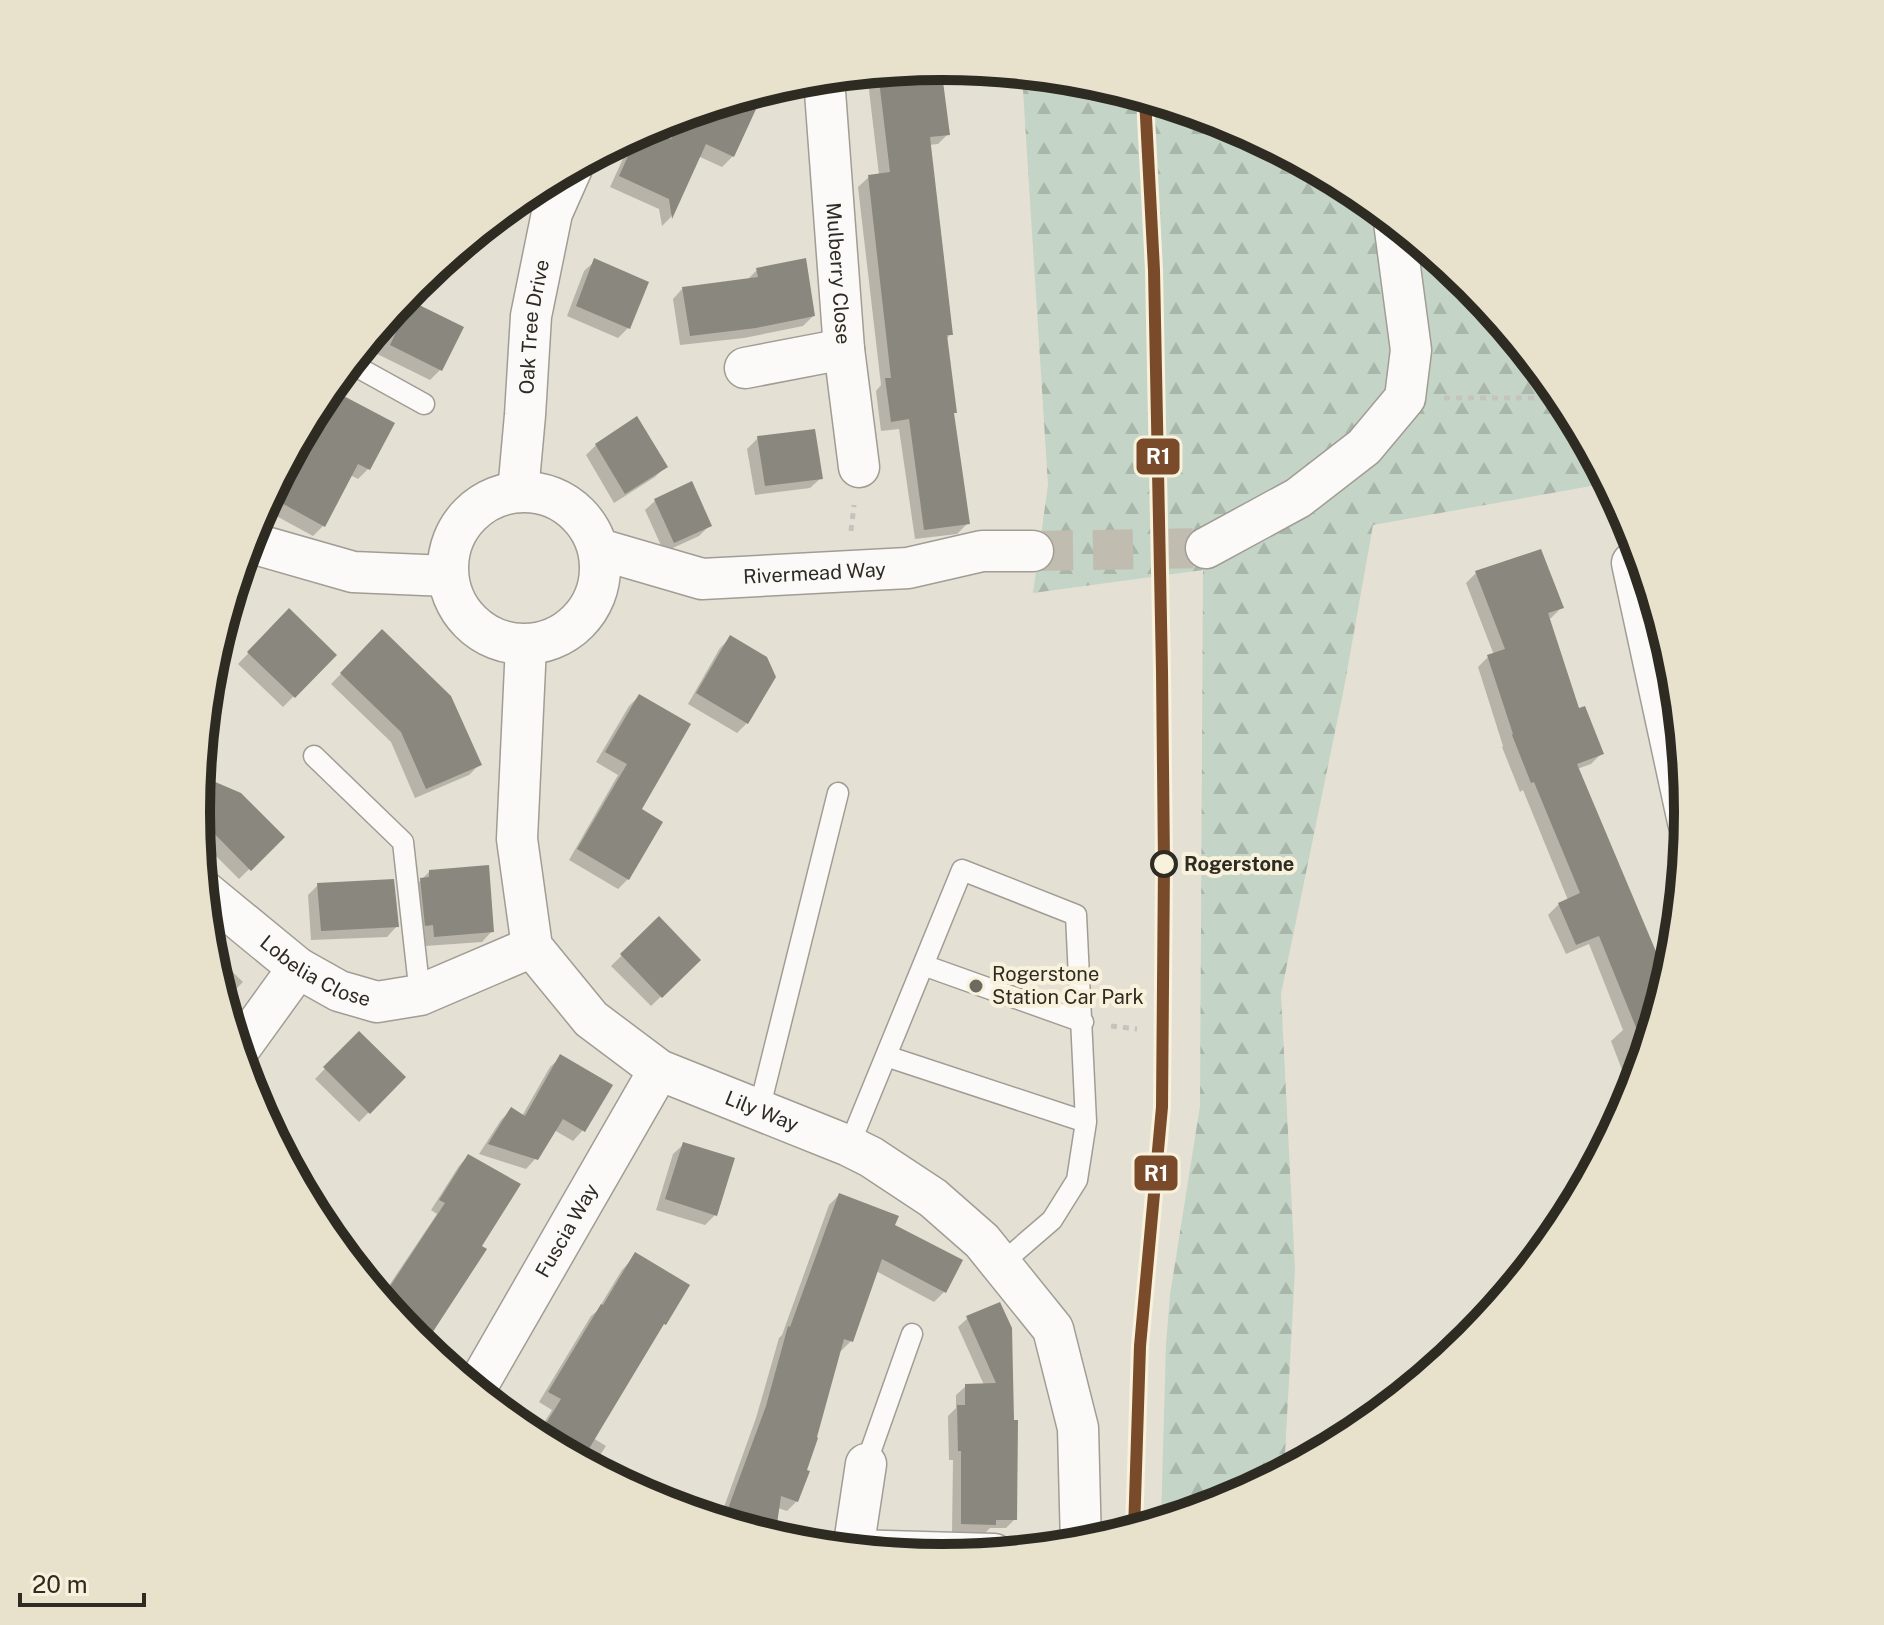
<svg xmlns="http://www.w3.org/2000/svg" width="1884" height="1625" viewBox="0 0 1884 1625" font-family="'Public Sans',sans-serif">
<style>
.forest{fill:url(#forest-firs)}
.shadow{fill:#0003}
.building{fill:#8a877e}
.lines{fill:none;stroke-linecap:round;stroke-linejoin:round}
.minor-tunnel{stroke:#c0bcb0;stroke-width:40;stroke-dasharray:40 20;stroke-linecap:butt}
.service-casing{stroke:#a09d94;stroke-width:23}
.minor-casing{stroke:#a09d94;stroke-width:43}
.path{stroke:#c5c3bf;stroke-width:5;stroke-dasharray:6 6;stroke-linecap:butt}
.service{stroke:#fbfaf9;stroke-width:20}
.minor{stroke:#fbfaf9;stroke-width:40}
.rail-1-casing{stroke:#f8f1db;stroke-width:18}
.rail-1{stroke:#7a4b2a;stroke-width:12}
.stop-dot{fill:#f8f1db;stroke:#2d2b22;stroke-width:4}
.poi-dot{fill:#6d6a60;stroke:#f8f1db;stroke-width:3}
.labels{text-anchor:middle;stroke-width:8;stroke-linejoin:round;paint-order:stroke}
.street-label{font-size:20px;fill:#2d2b22;stroke:#f8f1db}
.stop-label{font-size:20px;font-weight:bold;fill:#2d2b22;stroke:#f8f1db;text-anchor:start}
.poi-label{font-size:20px;fill:#2d2b22;stroke:#f8f1db;text-anchor:start}
.rim{fill:none;stroke:#2d2b22;stroke-width:10}
.line-badge{stroke:#f8f1db;stroke-width:3}
.badge-label{font-size:22px;text-anchor:middle;font-weight:bold;fill:#fff}
</style>
<defs>
<pattern id="forest-firs" width="22" height="20" patternUnits="userSpaceOnUse" patternTransform="scale(2)"><rect width="22" height="20" fill="#c4d4c6"/><path d="M5 1l3.5 6h-7zM16 11l3.5 6h-7z" fill="#a9b6aa"/></pattern>
</defs>
<rect width="100%" height="100%" fill="#e5e0d4"/>
<path class="forest" d="M1022 74 1088 80 1228 123 1357 192 1470 285 1563 398 1608 483 1373 525 1344 688 1281 994 1295 1269 1284 1472 1227 1502 1161 1522 1166 1344 1170 1295 1200 1106 1203 570 1033 593 1048 485Z"/>
<path class="shadow" d="M939 66 948 134 938 144 929 145 951 334 946 339 955 412 952 415 968 523 957 534 915 539 899 429 881 431 876 391 881 385 858 187 869 177 879 175 867 73Z
M747 95 743 103 733 156 722 167 698 156 670 218 662 226 659 209 610 187 632 139 638 133 644 129 666 140 677 117Z
M595 261 628 328 618 338 567 316 584 271Z
M757 270 813 316 803 326 744 338 680 345 673 299 683 288 746 281Z
M402 299 461 328 440 370 430 380 363 347Z
M339 396 392 424 368 469 358 479 350 475 323 526 313 536 269 512 298 458 304 452 329 406Z
M758 438 821 478 810 488 755 495 747 449Z
M596 445 665 467 655 477 614 503 586 455Z
M656 500 709 526 699 536 664 552 645 510Z
M1476 573 1561 608 1551 618 1548 619 1578 711 1602 753 1591 764 1577 769 1659 1007 1632 1096 1611 1041 1623 1030 1589 944 1566 954 1548 915 1559 904 1568 900 1523 790 1520 792 1502 747 1503 746 1478 667 1488 657 1494 655 1466 583Z
M289 611 335 655 283 707 238 664Z
M382 632 479 765 469 775 415 798 391 742 331 684Z
M730 638 747 723 737 733 688 704 720 648Z
M639 696V810L628 879 618 889 569 860 618 775 596 762 629 706Z
M199 777 276 843 239 879 203 843 198 841 196 812Z
M429 872 492 931 482 942 425 946 424 935H416L411 890Z
M318 885 397 926 387 937 311 940 308 895Z
M659 919 699 960 651 1006 611 966Z
M212 952 243 982 223 1002 210 958 209 954Z
M359 1033 404 1077 359 1122 315 1079Z
M561 1057 583 1130 573 1141 554 1130 536 1158 526 1169 479 1154 501 1120 511 1110 522 1116 550 1067Z
M260 1106 290 1136 279 1148 258 1109Z
M684 1144 715 1215 705 1225 656 1210 673 1154Z
M468 1156 451 1299 421 1346 414 1340 380 1299 437 1214 431 1210 459 1166Z
M839 1195 893 1226 944 1292 934 1302 876 1271 851 1341 841 1351 839 1350 797 1501 787 1511 778 1508 774 1538 719 1521 756 1418 779 1338 782 1335 829 1205Z
M632 1259 593 1438 606 1446 592 1468 535 1437 552 1410 539 1402 591 1316 597 1311 622 1270Z
M999 1304 1015 1519 1006 1528H990L985 1533 952 1532 953 1460H949L948 1416 956 1408V1395L966 1386 984 1385 958 1327 968 1318Z"/>
<path class="building" d="M941 66 950 135 930 137 953 335H947L957 413H954L970 524 924 530 909 419 891 422 885 378H891L868 175 890 172 878 72Z
M737 98 757 107 734 157 706 144 672 219 669 199 619 176 639 132 646 128 671 139 675 131 657 123Z
M594 258 649 282 630 329 576 306Z
M806 258 815 316 756 328 690 336 682 287 758 277 756 268Z
M411 301 464 327 442 371 390 345Z
M338 393 395 423 370 470 358 464 325 527 278 501 307 445 310 446Z
M637 416 668 467 625 494 595 444Z
M815 429 823 479 765 486 757 436Z
M692 481 712 526 674 543 654 499Z
M1541 549 1564 608 1548 613 1579 708 1585 706 1604 754 1577 764 1668 980 1646 1052 1599 936 1576 945 1558 903 1580 893 1534 782 1531 783 1512 735 1513 734 1487 655 1505 649 1475 571Z
M289 608 337 655 295 698 247 652Z
M382 629 451 696 482 765 426 789 401 732 340 673Z
M730 635 767 657 776 677 748 724 696 693Z
M639 694 691 724 642 809 663 822 629 880 577 849 627 764 605 752Z
M199 775 241 793 285 837 251 871 196 815Z
M489 865 494 932 434 937 433 925 425 926 420 878 429 877V870Z
M394 879 399 927 321 931 317 883Z
M659 916 701 960 662 998 620 954Z
M359 1031 406 1077 370 1114 323 1067Z
M560 1054 613 1085 585 1132 563 1119 538 1160 488 1144 511 1107 525 1116Z
M683 1142 735 1158 717 1216 665 1199Z
M468 1154 521 1184 482 1246 487 1249 423 1347 414 1340 381 1300 445 1203 439 1200Z
M839 1193 899 1216 895 1225 963 1260 946 1293 882 1259 853 1342 844 1339 817 1437 818 1438 807 1470 810 1471 798 1502 781 1496 775 1538 723 1522 766 1406 788 1326 790 1327Z
M635 1252 690 1285 666 1325 664 1324 581 1462 537 1438 561 1399 548 1392 601 1304 603 1305Z
M1000 1302 1012 1328 1014 1420H1018L1017 1520H996V1525L961 1524V1451H958L957 1405H965V1384L996 1383 966 1316Z"/>
<g class="lines">
<path class="minor-tunnel" d="M1033 551 1206 548"/>
<g class="service-casing">
<path id="service" d="M350 363 424 404
M314 756 403 842 420 995
M923 965 1083 1022
M886 1056 1086 1122
M759 1110 838 793
M849 1146 962 870 1076 915 1086 1122 1077 1180 1052 1220 1001 1264
M866 1464 912 1334"/>
</g>
<g class="minor-casing">
<g id="minor">
<path id="s1" d="M824 78 844 349 859 467"/>
<path d="M745 368 844 349"/>
<circle cx="524" cy="568" r="76"/>
<path id="s2" d="M518 492 525 415 531 316 552 213 572 168"/>
<path d="M248 542 353 572 447 576"/>
<path d="M1206 548 1298 498 1364 447 1405 398 1411 350 1394 222"/>
<path id="s3" d="M599 549 702 579 908 568 982 551H1033"/>
<path d="M1632 563 1688 822"/>
<path id="s4" d="M526 645 517 839 532 947 591 1019 659 1070 849 1146 871 1157 933 1198 982 1241 1053 1329 1078 1428 1081 1545"/>
<path id="s5" d="M203 890 298 968 339 991 377 1002 420 995 532 947"/>
<path d="M238 1051 298 968"/>
<path id="s6" d="M475 1390 659 1070"/>
<path d="M851 1550 994 1554"/>
<path d="M853 1550 866 1464"/>
</g>
</g>
<path class="path" d="M1444 398H1563
M851 531 854 505
M1111 1026 1137 1029"/>
<use href="#service" class="service"/>
<use href="#minor" class="minor"/>
<g class="rail-1-casing">
<path id="rail-1" d="M1134 1531 1140 1346 1162 1107 1164 864 1162 671 1154 270 1145 98"/>
</g>
<use href="#rail-1" class="rail-1"/>
</g>
<circle class="stop-dot" cx="1164" cy="864" r="12"/>
<circle class="poi-dot" cx="976" cy="986" r="8"/>
<g class="labels">
<g class="street-label">
<text dy="7" stroke="none"><textPath href="#s1" startOffset="196">Mulberry Close</textPath></text>
<text dy="7" stroke="none"><textPath href="#s2" startOffset="166">Oak Tree Drive</textPath></text>
<text dy="7" stroke="none"><textPath href="#s3" startOffset="220">Rivermead Way</textPath></text>
<text dy="7" stroke="none"><textPath href="#s5" startOffset="140">Lobelia Close</textPath></text>
<text dy="7" stroke="none"><textPath href="#s4" startOffset="592">Lily Way</textPath></text>
<text dy="7" stroke="none"><textPath href="#s6" startOffset="184">Fuscia Way</textPath></text>
</g>
<g class="stop-label">
<text x="1184" y="871">Rogerstone</text>
</g>
<g class="poi-label">
<text x="992" y="981">Rogerstone<tspan x="992" dy="23">Station Car Park</tspan></text>
</g>
</g>
<path d="M0 0H1884V1625H0ZM210 812a732 732 0 1 1 1464 0a732 732 0 1 1-1464 0Z" fill="#e8e1cc" fill-rule="evenodd"/>
<path class="rim" d="M210 812a732 732 0 1 1 1464 0a732 732 0 1 1-1464 0Z"/>
<g class="line-badge">
<rect x="1135" y="437" width="46" height="39" rx="8" fill="#7a4b2a"/>
<rect x="1133" y="1154" width="46" height="38" rx="8" fill="#7a4b2a"/>
</g>
<g class="badge-label">
<text x="1158" y="464">R1</text>
<text x="1156" y="1181">R1</text>
</g>
<path d="M20 1593v12h124v-12" fill="none" stroke="#2d2b22" stroke-width="4"/>
<text x="32" y="1593" font-size="24" fill="#2d2b22" stroke="#f8f1db" stroke-width="6" paint-order="stroke">20 m</text>
</svg>
